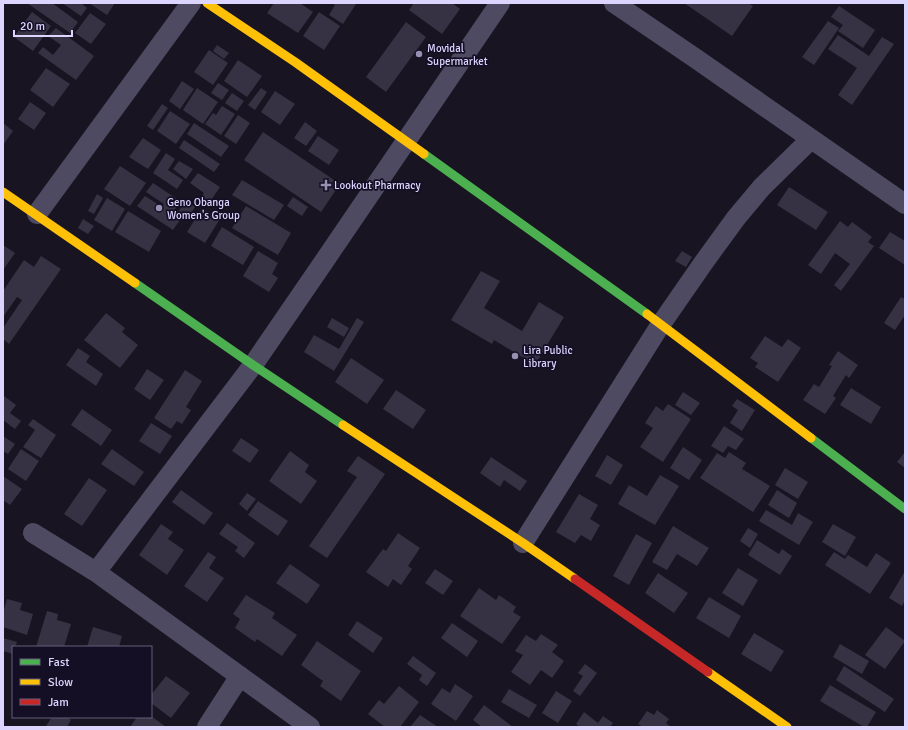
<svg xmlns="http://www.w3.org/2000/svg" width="908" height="730" viewBox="0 0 908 730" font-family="Signika,sans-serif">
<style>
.building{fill:#363243}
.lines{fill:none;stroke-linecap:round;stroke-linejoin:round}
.street{stroke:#4d4a61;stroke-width:20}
.fast{stroke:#4caf50;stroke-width:9}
.slow{stroke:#ffc107;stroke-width:9}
.jam{stroke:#c62828;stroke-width:9}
.poi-dot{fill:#9791b1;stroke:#150f26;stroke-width:1.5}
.labels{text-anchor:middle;stroke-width:3.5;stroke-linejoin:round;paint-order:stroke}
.poi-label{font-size:11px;fill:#dcd5fe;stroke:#150f26;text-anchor:start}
</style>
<rect width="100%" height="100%" fill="#181421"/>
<path class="building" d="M27 3H52L78 22 70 33Z
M62 3H81L87 8 81 16Z
M89 3H115L107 15Z
M274 3H300L313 12 298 33 267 13Z
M332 3H354L356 4 343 24 329 15 335 5Z
M414 3H452L460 9 442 34 409 10Z
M684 3H748L753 6 732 36Z
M839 6 875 30 863 48 838 31 843 25 831 17Z
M32 12 51 26 33 51 14 37Z
M319 12 340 26 324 50 303 36Z
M90 13 106 24 91 44 75 33Z
M828 21 839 28 814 65 802 57Z
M406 22 426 37 386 92 366 77Z
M56 28 94 56 76 80 38 53 43 47 53 55 61 45 48 36Z
M838 35 869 56 882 37 894 44 852 105 838 95 857 68 828 49Z
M217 45 229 53 224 59 213 51Z
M209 50 228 63 213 85 194 72Z
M238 60 262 76 247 97 224 81Z
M46 68 70 84 53 107 30 90Z
M182 81 194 89 180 109 169 101Z
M218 83 229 90 222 100 211 93Z
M197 88 218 102 203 124 183 110Z
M261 88 267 92 255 110 248 105Z
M275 91 295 104 280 125 261 112Z
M232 93 244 101 237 111 225 103Z
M30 102 46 113 34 130 18 119Z
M162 104 168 108 153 130 147 126Z
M222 106 235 114 221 135 205 124 213 113 216 115Z
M170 111 190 124 176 144 157 131Z
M238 115 250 123 236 144 224 136Z
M305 122 317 131 306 146 294 138Z
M3 123 13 131 3 145Z
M194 123 229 146 221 157 187 134Z
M263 132 340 184 321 212 244 160Z
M318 136 339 150 329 165 308 151Z
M143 138 161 150 148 169 129 157Z
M184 140 220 164 214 172 179 148Z
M166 153 175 159 168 170 183 180 177 189 153 173Z
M179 161 193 169 186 179 173 169Z
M120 166 146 183 130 206 104 189Z
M198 173 220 187 207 206 199 200 204 193 190 183Z
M242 180 284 205 274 220 232 195Z
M153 183 180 201 172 214 180 220 173 230 137 206 145 196 162 207 164 204 146 192Z
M789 187 828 212 816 230 777 205Z
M97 194 103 198 94 214 88 211Z
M293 197 308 207 302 216 287 206Z
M107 198 125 209 112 231 94 220Z
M186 201 195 207 187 220 177 213Z
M246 206 291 233 278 255 232 228Z
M202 208 220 219 205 243 187 232Z
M128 211 161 231 149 252 115 232Z
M83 219 94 226 88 234 78 228Z
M840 221 848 227 852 222 872 237 868 242 874 246 841 291 834 285 850 264 835 253 821 274 808 265Z
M222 227 254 247 243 265 211 246Z
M890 232 905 241V265L879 248Z
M3 245 15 253 3 270Z
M258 251 278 263 272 274 278 278 269 292 243 276Z
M682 251 692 257 686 267 675 261Z
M41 256 61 269 9 344 3 339V328L22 300 17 297 3 317V291L24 260 34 267Z
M481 271 500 281 484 308 522 331 539 302 564 317 535 365 494 340 492 344 451 320Z
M901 297 905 299V315L895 330 884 323Z
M106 313 125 328 122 332 138 345 120 368 84 340Z
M332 318 349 328 344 337 327 327Z
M357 318 364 322 334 371 304 352 314 335 339 349Z
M765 336 782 347 788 339 801 348 778 382 755 367 758 363 750 358Z
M78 348 90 356 86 362 103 374 96 386 66 365Z
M838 351 858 365 849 378 846 375 833 396 836 398 825 414 803 400 814 384 819 387 832 366 829 365Z
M351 358 384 380 367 404 335 382Z
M147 369 164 380 150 400 134 389Z
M185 370 202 381 186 407 191 410 182 424 177 421 171 429 154 418Z
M851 388 881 407 871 424 840 405Z
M396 390 426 410 413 429 383 409Z
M683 392 700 403 691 415 675 405Z
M4 396 16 405 10 413 21 421 15 429 3 420V399Z
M737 399 755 410 742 431 730 423 738 410 732 406Z
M668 404 691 419 663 462 640 447 653 428 645 423 656 406 663 411Z
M82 409 112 430 101 446 71 425Z
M33 419 56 435 41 458 23 447 35 430 28 425Z
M151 423 172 436 160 454 139 441Z
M724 426 744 439 736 450 728 446 723 453 711 446Z
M3 436 15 444 8 454 3 451Z
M241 438 259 450 250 463 232 451Z
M683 447 702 460 689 480 670 468Z
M21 449 39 461 26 481 8 469Z
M112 449 144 472 134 486 101 464Z
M290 451 309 465 305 472 317 481 301 504 269 481Z
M729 452 746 463 742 469 770 486 753 512 700 478 717 453 725 458Z
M905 452V468L897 462Z
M607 455 623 465 611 485 595 476Z
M358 456 385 474 327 558 309 546 357 477 347 471Z
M491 457 527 481 520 491 504 480 500 487 480 473Z
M785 468 808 482 798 499 775 485Z
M660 475 679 486 655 525 618 504 629 485 647 496Z
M3 476 22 489 10 505 3 500Z
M89 478 107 490 82 526 64 514Z
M181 490 213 513 204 525 172 502Z
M777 490 797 503 789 518 768 505Z
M247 493 256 499 247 511 239 504Z
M579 494 598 505 590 519 600 525 591 541 581 535 575 543 556 532Z
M258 501 288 521 278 536 248 515Z
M766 510 792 525 798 513 813 522 799 545 759 521Z
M227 523 255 543 244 558 235 551 238 547 219 534Z
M161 524 173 532 168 539 184 550 167 575 139 555Z
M833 524 856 537 845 556 822 542Z
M673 526 709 548 697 566 677 554 667 570 652 562Z
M748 528 758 534 750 548 740 541Z
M398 533 420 548 408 566 412 569 401 585 393 579 388 587 366 572 383 549 386 551Z
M636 534 652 543 629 585 613 576Z
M757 540 779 554 782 549 792 556 780 575 748 555Z
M208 552 216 557 209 568 224 578 207 602 184 586Z
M834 552 845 559 848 555 867 567 876 553 891 563 870 594 825 565Z
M290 564 320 585 307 604 276 583Z
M738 568 758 580 743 606 722 593Z
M435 569 453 581 443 595 425 583Z
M905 571V600L902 606 889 598Z
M658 573 688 593 674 613 645 593Z
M479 588 496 600 499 595 516 607 513 612 521 617 502 644 460 616Z
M246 595 275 613 272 618 297 635 282 656 257 639 255 642 235 628 240 619 233 614Z
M709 597 741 616 729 638 696 618Z
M7 599 22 603 20 610 33 614 27 635 3 627V613Z
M47 611 58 614 57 620 71 624 64 647H36Z
M357 621 383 638 373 653 348 635Z
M452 623 478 641 467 657 441 638Z
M93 627 122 636 119 647H87Z
M886 627 905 641 885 669 865 655Z
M754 633 784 651 771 672 741 654Z
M541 634 558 645 552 652 564 661 552 678 541 670 530 685 511 672 523 655 515 651 526 635 536 641Z
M3 638 17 642 15 647H13V654L3 651Z
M317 641 361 671 341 701 320 686 323 681 301 665Z
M840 644 869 661 862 674 833 657Z
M413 656 436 673 427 686 419 680 422 675 407 664Z
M585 664 597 673 580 696 573 691 583 676 578 673Z
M844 666 894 699 885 712 836 680Z
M166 676 190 693 171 718 151 703V695Z
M455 684 473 696 456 721 431 704 442 688 450 693Z
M830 685 876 712 867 727H864L820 701Z
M399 686 419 702 400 727H385L368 714 379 700 384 704Z
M509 689 537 705 529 718 501 702Z
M556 691 572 701 558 723 542 713Z
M484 705 513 727H482L473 720Z
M657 710 669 719 666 723 671 727H643L638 724 647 711 654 715Z
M584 712 598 723 603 716 613 723 610 727H580L576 724Z
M420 715 438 727H410Z
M151 716 166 727H130L137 717Z
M52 717H67L71 720 67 727H47L46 726Z"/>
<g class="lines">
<path class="street" d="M614 3 695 58 905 204
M37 214 191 3
M33 533 96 572 310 727
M523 543 661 324 704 262 736 218 762 187 811 139
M96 572 253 365 325 260 500 3
M207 727 240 676"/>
<path class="fast" d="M424 154 647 314
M135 283 253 365 343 425
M811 438 905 509"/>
<path class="slow" d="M207 3 295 62 424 154
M3 192 135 283
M647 314 811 438
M343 425 523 543 575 579
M708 672 787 727"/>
<path class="jam" d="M575 579 708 672"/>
</g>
<g class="poi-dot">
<circle cx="419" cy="54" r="4"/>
<path d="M324 179h4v4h4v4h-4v4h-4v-4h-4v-4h4z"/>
<circle cx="159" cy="208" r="4"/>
<circle cx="515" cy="356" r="4"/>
</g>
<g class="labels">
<g class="poi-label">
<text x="427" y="52">Movidal<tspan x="427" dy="13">Supermarket</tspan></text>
<text x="334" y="189">Lookout Pharmacy</text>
<text x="167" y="206">Geno Obanga<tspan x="167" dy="13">Women's Group</tspan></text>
<text x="523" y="354">Lira Public<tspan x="523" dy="13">Library</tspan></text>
</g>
</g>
<rect width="908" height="730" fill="none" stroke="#dcd5fe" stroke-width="8"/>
<rect x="12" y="646" width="140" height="72" fill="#150f26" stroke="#655e7c"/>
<rect x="20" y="659" width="20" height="6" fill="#4caf50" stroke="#655e7c"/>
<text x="48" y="666" font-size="12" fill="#dcd5fe">Fast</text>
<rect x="20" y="679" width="20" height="6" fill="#ffc107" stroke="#655e7c"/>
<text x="48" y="686" font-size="12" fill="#dcd5fe">Slow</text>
<rect x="20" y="699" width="20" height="6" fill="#c62828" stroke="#655e7c"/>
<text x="48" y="706" font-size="12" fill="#dcd5fe">Jam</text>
<path d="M14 30v6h58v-6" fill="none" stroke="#dcd5fe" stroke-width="2"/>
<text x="20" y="30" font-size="12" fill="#dcd5fe" stroke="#150f26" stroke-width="3" paint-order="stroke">20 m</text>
</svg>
